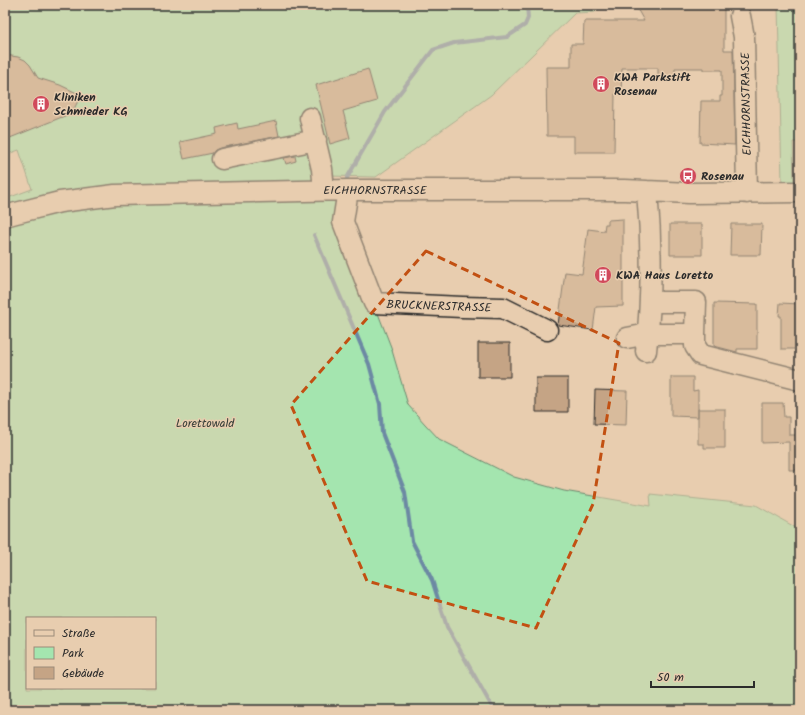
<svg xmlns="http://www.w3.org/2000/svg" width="805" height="715" viewBox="0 0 805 715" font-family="Kalam,sans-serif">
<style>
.green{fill:#a4e5af;stroke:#68886d;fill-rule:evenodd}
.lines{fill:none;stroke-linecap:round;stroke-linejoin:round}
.stream{stroke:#6c89a3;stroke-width:4}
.building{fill:#c5a485;stroke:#2b2b2b}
.minor-casing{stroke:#2b2b2b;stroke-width:23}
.minor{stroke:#e8cdaf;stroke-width:20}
.marked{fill:none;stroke:#c25012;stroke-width:3;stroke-dasharray:8 5;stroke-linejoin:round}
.labels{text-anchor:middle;stroke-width:3;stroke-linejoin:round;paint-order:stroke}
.poi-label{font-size:12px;font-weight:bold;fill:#2b2b2b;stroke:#e8cdaf;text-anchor:start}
.street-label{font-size:12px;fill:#2b2b2b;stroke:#e8cdaf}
.park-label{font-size:12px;fill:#373e38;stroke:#e8cdaf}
</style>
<rect width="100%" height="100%" fill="#e8cdaf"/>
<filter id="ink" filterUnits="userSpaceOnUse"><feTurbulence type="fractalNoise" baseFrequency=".025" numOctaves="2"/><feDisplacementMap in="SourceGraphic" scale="8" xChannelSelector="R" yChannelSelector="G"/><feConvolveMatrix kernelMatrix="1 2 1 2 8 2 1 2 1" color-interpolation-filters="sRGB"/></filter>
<g filter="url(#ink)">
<path class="green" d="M5 5H602L595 12 575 13 491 95 376 177 327 176 320 190H348L344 213 374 303 391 347 408 405 425 424 439 439 514 477 564 491 651 506 650 494 756 505 800 530V710H5V199L32 189 19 150 5 155ZM27 618H155V688H27Z
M778 5H800V142H793L794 183H782Z"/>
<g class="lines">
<path class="stream" d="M347 178 385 112 433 50 454 43 507 37 525 25 528 18 527 5
M314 235 369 364 380 404 382 433 405 492 412 541 432 580 447 627 491 705 496 710"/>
</g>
<path class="building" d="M635 5H724V50H733L735 145 700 143 701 101H720V96H722V70H703V68H675V76H658V68H622L621 94H615L614 152H574V136H547L546 67H571V44H583L584 21H644Z
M5 55 18 57 25 60 30 65 38 78 60 85 81 95 72 113 5 140Z
M368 69 377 101 343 111 350 138 330 144 316 85Z
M276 121 279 136 220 148 215 150 213 153 184 159 180 142 217 134 216 128 237 123 238 129Z
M295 156 296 161 286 164 284 158Z
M623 219V306L596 307 593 330 558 325 565 272 582 274 588 229 604 231 605 224H608V220Z
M670 224H702V255H670Z
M731 224H762L761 255H730Z
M714 303 757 304V349H737V352L714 346Z
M780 303 800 304V349H781V316H779Z
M478 343H510V377H478Z
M671 377H693V391L698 390V417L671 416Z
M536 378H568V412H536Z
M595 390 627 391 626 425 594 424Z
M762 403H783L784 417H789V435H800V470H789V442L762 443Z
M698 409H725V448H704V444H698Z"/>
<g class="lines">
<g class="minor-casing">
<path id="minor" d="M740 16 744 37 747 193
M310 118 322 169 324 190
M222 159 316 140
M348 190 343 222 374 303 462 307 503 308 547 330
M5 216 16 213 60 202 115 195 348 190H625L689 193 800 192
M650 302H696L695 334
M627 338 648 334H695V346L701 355 800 380
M646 351C652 298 652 244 647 191"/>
</g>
<use href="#minor" class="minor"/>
</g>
</g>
<path d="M0 0H805V715H0ZM426 251 619 343 593 504 536 628 367 581 291 405Z" fill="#e8cdaf" fill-opacity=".55" fill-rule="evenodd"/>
<path class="marked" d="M426 251 619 343 593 504 536 628 367 581 291 405Z"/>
<defs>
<g id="building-disc" transform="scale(0.9)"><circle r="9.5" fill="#d1495b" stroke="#e8cdaf"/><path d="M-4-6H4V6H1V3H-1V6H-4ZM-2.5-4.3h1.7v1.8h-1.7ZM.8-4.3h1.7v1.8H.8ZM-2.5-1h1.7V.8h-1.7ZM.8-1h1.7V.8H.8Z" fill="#fff"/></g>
<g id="bus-disc" transform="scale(0.9)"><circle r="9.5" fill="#d1495b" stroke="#e8cdaf"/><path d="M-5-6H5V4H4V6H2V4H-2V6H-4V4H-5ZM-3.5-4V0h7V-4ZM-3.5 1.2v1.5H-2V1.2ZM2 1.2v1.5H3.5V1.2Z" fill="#fff"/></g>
</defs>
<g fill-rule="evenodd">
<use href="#building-disc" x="601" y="84"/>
<use href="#building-disc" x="41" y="104"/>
<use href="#bus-disc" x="688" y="176"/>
<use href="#building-disc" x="603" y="275"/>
</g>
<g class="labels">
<g class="poi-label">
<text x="614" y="81">KWA Parkstift<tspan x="614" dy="14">Rosenau</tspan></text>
<text x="54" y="101">Kliniken<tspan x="54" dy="14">Schmieder KG</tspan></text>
<text x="701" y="180">Rosenau</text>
<text x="616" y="279">KWA Haus Loretto</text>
</g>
<g class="street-label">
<text transform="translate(746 104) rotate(-91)" y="4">EICHHORNSTRASSE</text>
<text x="375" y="194">EICHHORNSTRASSE</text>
<text transform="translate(439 306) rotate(2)" y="4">BRUCKNERSTRASSE</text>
</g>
<g class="park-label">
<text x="205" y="427">Lorettowald</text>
</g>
</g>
<rect width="805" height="715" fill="none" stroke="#e8cdaf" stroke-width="20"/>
<rect x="10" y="10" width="785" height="695" fill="none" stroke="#2b2b2b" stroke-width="1.5" filter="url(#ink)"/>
<rect x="26" y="617" width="130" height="72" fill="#e8cdaf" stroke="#9c8c7a"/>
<rect x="34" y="630" width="20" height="6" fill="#e8cdaf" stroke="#9c8c7a"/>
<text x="62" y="637" font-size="12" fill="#2b2b2b">Straße</text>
<rect x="34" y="647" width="20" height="12" fill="#a4e5af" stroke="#9c8c7a"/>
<text x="62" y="657" font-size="12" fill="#2b2b2b">Park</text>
<rect x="34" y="667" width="20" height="12" fill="#c5a485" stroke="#9c8c7a"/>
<text x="62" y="677" font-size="12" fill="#2b2b2b">Gebäude</text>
<path d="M651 681v6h103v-6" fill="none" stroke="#2b2b2b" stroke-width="2"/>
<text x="657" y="681" font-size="12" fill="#2b2b2b" stroke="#e8cdaf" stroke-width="3" paint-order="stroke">50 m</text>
</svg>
